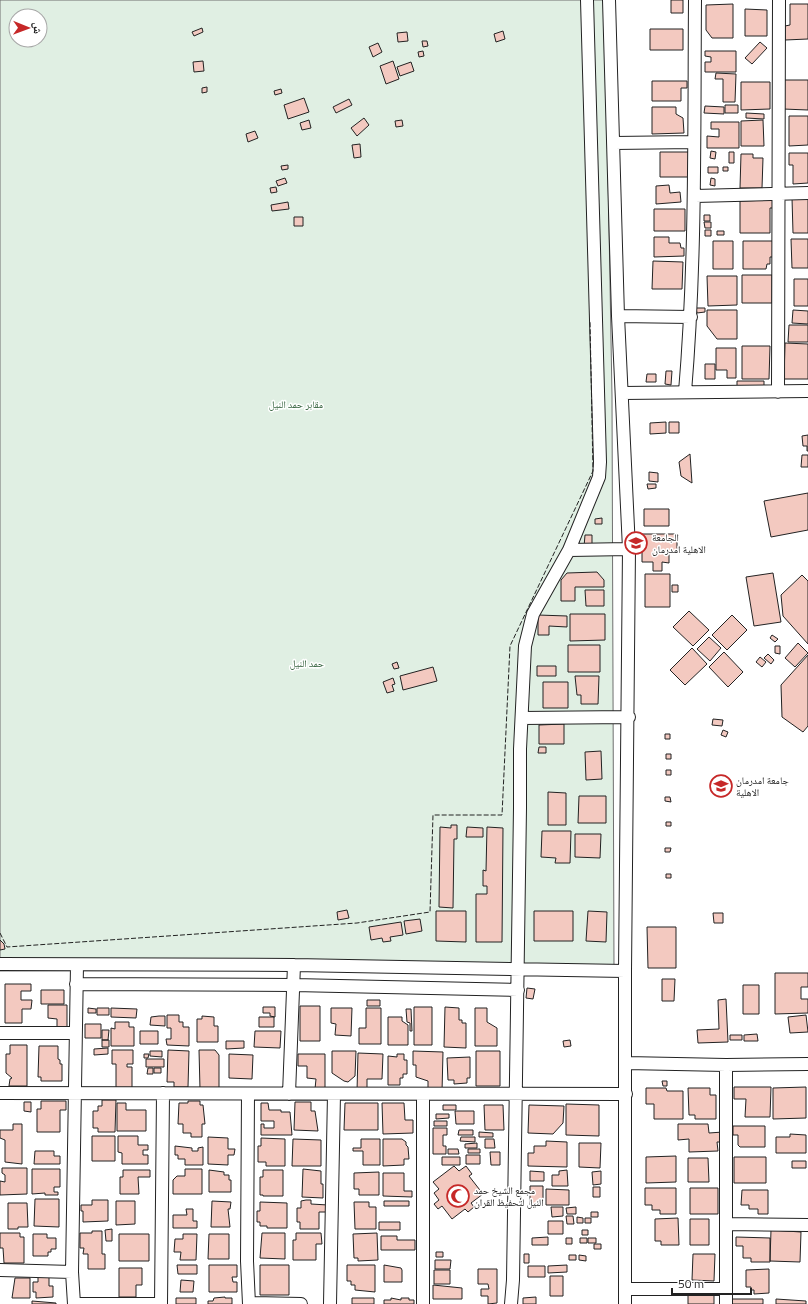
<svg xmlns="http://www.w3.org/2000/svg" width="808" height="1304" viewBox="0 0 808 1304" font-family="'Titillium Web','Noto Naskh Arabic',sans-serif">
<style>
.green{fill:#e0efe3;stroke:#6f6f6f;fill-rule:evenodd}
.building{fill:#f3c9c0;stroke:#222}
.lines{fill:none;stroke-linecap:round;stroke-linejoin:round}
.minor-casing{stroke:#222;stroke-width:14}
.minor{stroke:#fff;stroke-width:12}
.fence{stroke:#222;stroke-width:1;stroke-dasharray:5 2;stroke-linecap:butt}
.labels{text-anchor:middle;stroke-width:3;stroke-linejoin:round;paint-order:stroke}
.park-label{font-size:10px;fill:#2f5e38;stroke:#fff}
.poi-label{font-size:10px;fill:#222;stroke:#fff;text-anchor:start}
</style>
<rect width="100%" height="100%" fill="#fff"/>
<path class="green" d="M0 0H605L612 396 614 969 0 971ZM16 16H40V40H16Z"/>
<path class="building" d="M671 0H683V13H671Z
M733 4V38H712L706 30V5Z
M790 4H808V39L785 40V26L790 25Z
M745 9 767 10V36H745Z
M202 28 203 32 194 36 192 32Z
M650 29H683V50H650Z
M503 31 505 39 496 42 494 34Z
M407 32 408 41 398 42 397 33Z
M422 41H427L428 46 423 47Z
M760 42 767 48 752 64 745 58Z
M378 43 382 52 373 57 369 47Z
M423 51 424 56 419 57 418 52Z
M705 51H736V72H705V62H711V57L705 56Z
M203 61 204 71 194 72 193 62Z
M393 61 399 79 386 84 380 66Z
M411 62 414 71 400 76 397 67Z
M716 73 736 74 735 102H723V79H715Z
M784 80H808V110L783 109Z
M652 81H687V88H681V101H652Z
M741 82H770V109L741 110Z
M207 87V92L202 93V88Z
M281 89 282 93 275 95 274 91Z
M304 98 309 112 288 119 284 105Z
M349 99 352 105 336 113 333 107Z
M725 105H738V113H725Z
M705 106 724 107V114L704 113Z
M652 107H676V114L683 118 684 133 652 134Z
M746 113 764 114V119L746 118Z
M789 116H808V145L789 146Z
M364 118 369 125 357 136 351 128Z
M309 120 311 128 302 130 300 123Z
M402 120 403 126 396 127 395 121Z
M763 120 764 146H741V121Z
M711 122H739V148H707V136L719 137V129H711Z
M255 131 258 138 248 142 246 134Z
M360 144 361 157 354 158 352 145Z
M711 151 716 152 715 159 710 158Z
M660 152H691L692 177H660Z
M729 152H734V163H729Z
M789 153H808V183L793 184V165H789Z
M741 154H753V158H763L762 188H740Z
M288 165V169L282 170 281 166Z
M708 167H718V173H708Z
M723 167H728V171H723Z
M285 178 287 183 278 186 276 181Z
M711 178 715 179V186L710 185Z
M669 185 670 193 680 192 681 202 656 204V186Z
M276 187 277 192 271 193 270 188Z
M792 198H808V233H793Z
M774 200V208H770V233H740V201Z
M288 202 289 209 272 211 271 205Z
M654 209H685V231H654Z
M704 215H710V221H704Z
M294 217H303V226H294Z
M704 222H711V228H705Z
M705 230H711V236H705Z
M717 231H724V235H717Z
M654 237H669V243H680L681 248H684V256L654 257Z
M791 239H808V268H792Z
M713 241H733V269H713Z
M743 241H775V257H770V264H767L766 269H743Z
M653 261 683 262 682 289H652Z
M742 275H772V303H742Z
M707 276H737V305L708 306Z
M794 279H808V306H794Z
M696 308H705V312L697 313Z
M707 310H737V339H717L707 326Z
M793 310 808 311V324L792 323Z
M789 325H808V342H788Z
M785 343 808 344V379H784Z
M742 346H770L769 379H742Z
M716 348H736V378H727V370H716Z
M705 364H715V379H705Z
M666 371H672L671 385 665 384Z
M647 374H656V382H646Z
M737 381H764V386H737Z
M666 422V433L650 434V423Z
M669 422H679V433H669Z
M808 435V451H807V446H803L802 436Z
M690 454 692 483 681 476 679 462Z
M802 455H808V467H801Z
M649 472 658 473V482L649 481Z
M647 484H656V488L648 489Z
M808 493V530L771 537 764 501Z
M644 509H669V526H644Z
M602 518V524H595V519Z
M642 534H677V552H669V563L662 562V571H653V562H642Z
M585 535H592V547H584Z
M597 572 604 580V587H575V601H561V580L567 573Z
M773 573 781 622 754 626 746 577Z
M645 574H670V607H645Z
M802 575 808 581V644L783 616 781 595Z
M672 585H678V592H672Z
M585 590H604V606H586Z
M689 611 709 630 693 646 673 627Z
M570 614H605V640L570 641Z
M538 615 567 616V627L549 626V635H538Z
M732 615 747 630 727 650 712 635Z
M772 635 778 639 775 642 770 638Z
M709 637 721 648 710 661 697 649Z
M798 643 808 653 795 667 785 658Z
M568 645H600V672H568Z
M775 646H780V654L775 653Z
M692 648 707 664 685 685 670 670Z
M724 652 743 672 728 687 709 667Z
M768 654 774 660 771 664 764 658Z
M808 655V726L803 732 782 717 781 685Z
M760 657 766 662 762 667 756 662Z
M397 662 399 668 394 669 392 664Z
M537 666H556V676H537Z
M433 667 437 681 403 690 400 676Z
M575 676H599L598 704H581V695H577Z
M393 678 395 684 392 685 394 691 387 693 383 682Z
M543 682H568V708H543Z
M713 719 723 720 722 726 712 725Z
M564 724V744H539V725Z
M723 730 728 732 726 737 721 735Z
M665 734H670V739H665Z
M539 747H546V753H538Z
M601 751 602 779 586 780 585 752Z
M666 754H671V759H666Z
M666 770H671V775H666Z
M548 792 566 793V825H548Z
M579 796H606V823H578Z
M665 797H670L671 802 665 801Z
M666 822H671V826H666Z
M451 825H457V839H454L453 908 439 907 440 827 451 828Z
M467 827 483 828V837H466Z
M487 827 503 828 502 942H476V894H487V886H483V870L486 871Z
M542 831H571L570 863H555L556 858 541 857Z
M575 834H601L600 858 575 857Z
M665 848H671L670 852H665Z
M666 874H671V878H666Z
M347 910 349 918 338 920 337 912Z
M436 911H466V942L436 941Z
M534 911H573V941H534Z
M588 911 607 912 606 942 586 941Z
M713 913H723V923H714Z
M420 919 422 931 406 934 404 921Z
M401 922 403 935 390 937 391 941 383 942 382 938 371 940 369 927Z
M647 927H676V968H648Z
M0 940 4 944 5 949 0 950Z
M775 973H808V987H801V999H808V1013L775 1014Z
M662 979H675L674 1001H662Z
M5 984H31V991H21V1000H32L31 1009H22V1023H5Z
M743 985H759V1014H743Z
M527 988 535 989 533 999 526 998Z
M41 990H64V1004H41Z
M726 999 728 1042 698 1043 697 1030 719 1029 718 1000Z
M367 1000H380V1006H367Z
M48 1005H67V1027H57V1019L48 1018Z
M300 1006H320V1041H300Z
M263 1007H275V1017L270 1016V1013H263Z
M414 1007H432V1045H414Z
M445 1007 459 1008V1020H462V1023H466V1048L444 1047Z
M88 1008 96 1009V1013H88Z
M97 1008H109V1015H97Z
M111 1008 137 1009 136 1018 111 1017Z
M331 1008H352L351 1036 335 1035 336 1024 331 1023Z
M366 1008H381V1044H359V1028H366Z
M475 1008H487V1022L497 1028V1046H475Z
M406 1009H411L412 1031H410V1023L407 1022Z
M167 1015H179V1022H183V1027H189V1046L167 1045 166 1039H171V1028H167Z
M806 1015 808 1032 790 1033 788 1017Z
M159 1016H165V1026L150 1025 151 1017Z
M202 1016 214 1017V1026H218V1042H197V1019H202Z
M259 1017H274V1027H259Z
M388 1017H402V1021L408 1025V1045H388Z
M115 1022H129V1027H134V1046H111V1028L115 1029Z
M85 1024H101V1038H85Z
M102 1030H109L108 1040H102Z
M140 1031H158V1044H140Z
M255 1031H281L280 1048 254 1047Z
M757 1034 758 1041H744V1035Z
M730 1035H742V1040H730Z
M102 1040H109V1047H102Z
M570 1040 571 1046 564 1047 563 1041Z
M226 1041H244V1048L226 1049Z
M10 1045H27V1086H9L10 1079 12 1078 6 1073V1054H10Z
M39 1046H58V1059L60 1060V1064H62V1081H41V1077H38Z
M108 1048V1054L94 1055V1049Z
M112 1050H133V1064H127V1067H132V1090H116V1064H112Z
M168 1050 189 1051 188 1087H174V1082H167Z
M199 1050H215L219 1055V1090L200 1089Z
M150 1051H162V1057L150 1056Z
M332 1051H356L355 1076 348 1082 344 1081 332 1073Z
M413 1051 443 1052 442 1092 428 1091V1081L416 1077V1065H413Z
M476 1051H500V1086H476Z
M358 1053 383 1054 382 1079H367V1091H357Z
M144 1054H149L148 1058H144Z
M229 1054 253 1055 252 1079 229 1078Z
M298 1054H325V1089H315L316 1079 307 1078V1066H298Z
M397 1054H404V1060H407V1074H403V1078H400V1085H388V1056L397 1057Z
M470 1057V1078H467V1083L454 1084V1080H448L447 1058Z
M146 1059H164V1067H146Z
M148 1068H153V1074H147Z
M154 1068H161V1073H154Z
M662 1081H667V1086H663Z
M734 1087H771L770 1117H745L746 1099H734Z
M806 1087V1118L773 1119V1088Z
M646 1088H666L667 1091H683V1119H654V1104H646Z
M688 1088H710V1095H716V1119H695V1115H689Z
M102 1100H116L115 1132H98V1128H93V1111H98V1106H102Z
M41 1101H66V1110H60V1132H37V1109H41Z
M188 1101H200V1105H203L205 1124H202V1137H191V1133H183V1124H178L179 1103H188Z
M24 1102H31V1112L24 1111Z
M295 1102H311V1111H315L318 1131 294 1130Z
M117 1103H126V1110H146V1131H117Z
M261 1103H268L269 1110H281V1112H290L292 1135H261V1124H264V1128H274V1121H261Z
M345 1103H378V1130H344Z
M382 1103H404L405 1120H413V1133L383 1134Z
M566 1104 599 1105V1136L566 1135Z
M443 1105H456V1110H443Z
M484 1105H503L504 1130H485Z
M529 1105 564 1106 563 1123 553 1134 528 1133Z
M455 1111H474V1124H456Z
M436 1114H449V1118L436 1119Z
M434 1121H447V1126H434Z
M13 1124H22V1164L5 1162V1140L0 1138V1130H13Z
M678 1124H708L709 1133 723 1132 721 1142H717L718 1151 689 1152V1139L678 1140Z
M733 1126H765V1147H740L738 1145V1135H733Z
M433 1128H447V1135H443V1146H446V1154H433Z
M459 1130H473V1135H458Z
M479 1132 493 1133V1137H479Z
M790 1134 806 1135V1153H776V1137H790Z
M92 1136H115V1161H92Z
M118 1136H138V1145H148V1150H143V1155H148V1164H122V1153L118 1152Z
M208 1137 228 1138V1149H235L234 1155H228V1165L208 1164Z
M461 1137H475V1142L460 1141Z
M261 1138 285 1139V1166H266V1162H258V1146H261Z
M293 1139 321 1140V1166H292Z
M361 1139H380V1165H363V1151H353V1148H361Z
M383 1139H402L406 1142V1145L408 1147 409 1159H404V1165L383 1166Z
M485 1139H494L495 1148H485Z
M546 1141 567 1142V1167L528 1166V1153H534V1146H546Z
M477 1143V1148H465V1144Z
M579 1143H601L600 1168 579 1167Z
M175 1146 192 1148V1151H198V1148L203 1147V1165H185V1159H178V1155H175Z
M448 1149H458L459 1154H448Z
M468 1149H480V1153H468Z
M35 1151H54V1156H60V1164H34Z
M490 1152H500V1165H491Z
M466 1155H480V1164H466Z
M676 1156V1182L646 1183V1157Z
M442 1157H460V1165H442Z
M734 1157H766V1183H734Z
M688 1158H708L709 1182H688Z
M792 1161H806V1168H792Z
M454 1166 459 1171 466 1166 472 1174 469 1176 483 1194 471 1203 474 1207 468 1212 465 1209 452 1219 442 1206 438 1209 434 1204 439 1200 434 1193 439 1189 433 1182Z
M2 1168H27V1194L0 1195V1181L5 1182V1175L2 1173Z
M32 1169H60V1187H54V1192H58V1195H45V1193L32 1194Z
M185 1169H202V1194H173V1180L177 1176H185Z
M303 1169 321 1171V1184H323V1198L302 1197Z
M123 1170H150V1177H138L139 1194H120V1177H123Z
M209 1170 224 1172V1175H229V1180H231V1192H209Z
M263 1170H283V1196H263V1195H260V1177H263Z
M567 1170 568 1186H552V1175H559V1171Z
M530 1171 544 1172V1181H530Z
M601 1171V1184L593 1185 592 1172Z
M379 1172V1195H359V1189H354V1173Z
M383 1173H404V1191H412V1197L383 1196Z
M530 1186H543V1205H530Z
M593 1187H600V1197H593Z
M645 1188H676V1214H660V1210H652V1205H645Z
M690 1188H718V1214H690Z
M546 1189 569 1190V1205H546Z
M742 1190H768V1214H758V1209H749V1205H741Z
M35 1199H59V1227L34 1226Z
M92 1200H108V1221L83 1222V1211H81V1205H92Z
M306 1200H311V1204L328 1205V1212H319V1229H300V1222H297V1208H301V1201Z
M116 1201H135V1224L116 1225Z
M212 1201 231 1202 230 1209H228L230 1227H211Z
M384 1201H409V1206H384Z
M260 1202 287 1203V1228H267V1226H260V1222H257V1211H260Z
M354 1202H369V1207H376V1229H355Z
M8 1203H27L28 1227H18V1229H8Z
M551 1207H563V1216L552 1217Z
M576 1207V1214H567L566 1208Z
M186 1209H193V1221H197V1228H173V1215H187Z
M591 1212H598V1217H591Z
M566 1216H573L574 1224H567Z
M577 1217 583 1218V1223H577Z
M585 1218H591V1223H585Z
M678 1218 679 1245H661V1241H655V1219Z
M690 1219H709V1245H690Z
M548 1221H563V1234H548Z
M379 1222H400V1230H379Z
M112 1229V1241H106L105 1230Z
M582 1230H588V1235H582Z
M771 1230 801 1232 800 1262 770 1261Z
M92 1231H102V1254H105V1269H88V1254H83L84 1248H80V1233H92Z
M0 1233H20V1237H24V1263H4L3 1248H0Z
M262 1233H285V1259L260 1258Z
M296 1233H321L322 1244H316V1260H293V1240H296Z
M377 1233 378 1260 358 1261V1258H354L353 1234Z
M33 1234H47V1238H56V1249H51V1252H48V1256H33Z
M119 1234H149V1261H119Z
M183 1234H197L196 1260H180L181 1252H174L175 1239H183Z
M209 1234H229V1259H208Z
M381 1236H397V1240H415V1250H381Z
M548 1237V1245H532V1238Z
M736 1237 770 1238V1262H751V1258H743V1246H736Z
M566 1238H572V1244H566Z
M580 1238H587V1243H580Z
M588 1238H596V1243H588Z
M594 1244H601V1249H594Z
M436 1252H443V1257H436Z
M524 1254H529V1263H524Z
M693 1254H715L714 1281 692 1280Z
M569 1255H576V1260H569Z
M579 1255 586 1256V1261L579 1260Z
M435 1260H451L450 1269H435Z
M177 1265H197V1274H178Z
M209 1265H237V1277H232L233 1282H237V1292H209Z
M260 1265H289V1295H260Z
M347 1265H375V1292L355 1290V1285H351V1281H347Z
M384 1265 401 1268 402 1270V1282H384Z
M567 1265V1272L548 1273V1266Z
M528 1266H545V1277H528Z
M119 1268H142V1285H136V1297H119Z
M478 1269H497V1303L488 1304V1296H481V1289H489L488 1284H478Z
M769 1269V1293L754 1294V1290H751V1287H746V1270Z
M434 1270H450V1284H434Z
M550 1276H563V1296H550Z
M38 1277H49V1286H53V1297L36 1298V1292H33V1282H38Z
M15 1278H30V1298H12Z
M181 1280 194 1281 193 1292H180Z
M433 1285 462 1288V1299H433Z
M688 1294H714V1304H688Z
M225 1297V1298H232V1304H208V1301H213L214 1298Z
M536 1297V1304H523V1298Z
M176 1298H196V1304H176Z
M352 1298H374V1304H352Z
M391 1298 401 1300V1298H409V1300H414V1304H384V1300H391Z
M732 1299H763V1304H732Z
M776 1299 806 1301V1304H776Z
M32 1301 56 1303V1304H32Z"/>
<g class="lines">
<g class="minor-casing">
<path id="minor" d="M609 0 618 316 629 549 625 971V1304
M614 143 694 142
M695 196 808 193
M618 316 691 317
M685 392C696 262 694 131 695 0
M778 392 779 0
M623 393 808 391
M569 550 629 549
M522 718 629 717
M0 964 294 965 625 971
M76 984 294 985 518 990
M0 1033H75
M626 1063 726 1065 808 1064
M0 1093 626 1094
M248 1094 247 1261 249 1304
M289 1094 294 965
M727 1224 808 1225
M0 1270 72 1272
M625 1289H726
M249 1303 301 1304
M74 1304 72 1272 77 965
M74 1304H161
M161 1304 163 1093
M330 1304 334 1094
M423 1304V1094
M511 1304 513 1280 520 808V749L525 646 533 614 569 550 599 477 600 462 587 0
M726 1304V1065"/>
</g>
<use href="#minor" class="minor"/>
<path class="fence" d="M0 933 7 947 357 923 430 912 433 815H502L510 646 593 471 590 321"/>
</g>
<defs>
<g id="school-ring" transform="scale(1.15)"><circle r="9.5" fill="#fff" stroke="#c62828" stroke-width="1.5"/><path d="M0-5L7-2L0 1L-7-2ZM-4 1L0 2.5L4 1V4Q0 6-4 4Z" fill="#c62828"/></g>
<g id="university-ring" transform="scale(1.15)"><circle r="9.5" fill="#fff" stroke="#c62828" stroke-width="1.5"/><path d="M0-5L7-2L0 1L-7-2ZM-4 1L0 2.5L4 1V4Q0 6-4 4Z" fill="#c62828"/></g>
<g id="mosque-ring" transform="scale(1.15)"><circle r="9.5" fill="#fff" stroke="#c62828" stroke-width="1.5"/><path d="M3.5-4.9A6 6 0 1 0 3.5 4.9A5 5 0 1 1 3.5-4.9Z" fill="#c62828"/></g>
</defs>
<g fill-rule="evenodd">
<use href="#school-ring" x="636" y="543"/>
<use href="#university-ring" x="721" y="786"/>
<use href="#mosque-ring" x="458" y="1196"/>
</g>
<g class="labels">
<g class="park-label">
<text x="296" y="408">مقابر حمد النيل</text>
<text x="307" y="667">حمد النيل</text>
</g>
<g class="poi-label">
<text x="652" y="541">الجامعة<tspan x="652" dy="12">الاهلية امدرمان</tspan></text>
<text x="736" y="784">جامعة امدرمان<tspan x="736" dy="12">الاهلية</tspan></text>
<text x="474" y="1194">مجمع الشيخ حمد<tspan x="474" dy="12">النيل لتحفيظ القران</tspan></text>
</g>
</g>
<g transform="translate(28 28) rotate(91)"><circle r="19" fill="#ffffff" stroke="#a7a7a7"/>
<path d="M0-3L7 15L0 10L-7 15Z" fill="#c62828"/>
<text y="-6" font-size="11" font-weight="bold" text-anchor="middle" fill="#222222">ش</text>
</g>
<path d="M672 1288v6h79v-6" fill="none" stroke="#222222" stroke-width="2"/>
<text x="678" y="1288" font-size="12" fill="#222222" stroke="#ffffff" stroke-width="3" paint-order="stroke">50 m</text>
</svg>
